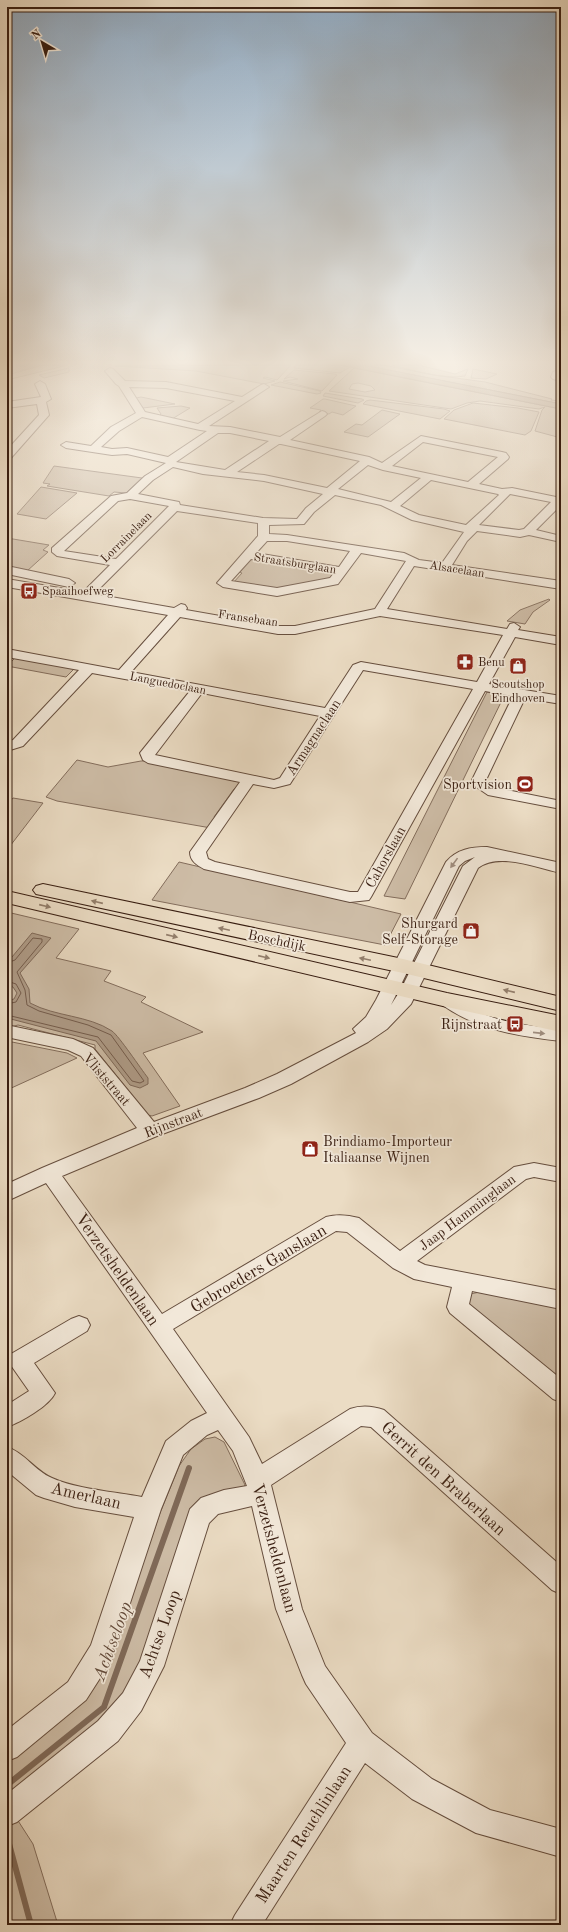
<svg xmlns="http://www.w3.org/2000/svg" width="568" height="1932" viewBox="0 0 568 1932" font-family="'Old Standard TT',serif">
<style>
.green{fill:#cdbca6;stroke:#836d5c;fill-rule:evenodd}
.water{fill:#ae9b87;stroke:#7f6958}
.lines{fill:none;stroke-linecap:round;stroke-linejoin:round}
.shore{stroke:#745c4c;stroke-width:1}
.stream{stroke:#7f6958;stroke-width:6}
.minor-casing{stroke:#664e3e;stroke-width:2}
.major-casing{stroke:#391e11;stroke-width:2}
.minor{fill:#f2e8d9;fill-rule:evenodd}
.major{fill:#ebdcc4;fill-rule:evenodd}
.oneway{fill:#9f8d7f}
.oneway2{fill:#927d6a}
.labels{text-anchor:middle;stroke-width:3.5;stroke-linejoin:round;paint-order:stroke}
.far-street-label{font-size:12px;fill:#391e11;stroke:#f2e8d9}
.far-poi-label{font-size:12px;fill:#391e11;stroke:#f2e8d9;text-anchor:start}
.street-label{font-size:14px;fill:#391e11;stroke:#f2e8d9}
.poi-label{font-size:14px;fill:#391e11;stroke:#f2e8d9;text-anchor:end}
.near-street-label{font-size:17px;fill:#391e11;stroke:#f2e8d9}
.near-water-label{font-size:18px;font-style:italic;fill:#624a3a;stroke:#f2e8d9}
</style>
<rect width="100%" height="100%" fill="#ebdcc4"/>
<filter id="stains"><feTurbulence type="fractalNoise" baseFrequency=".005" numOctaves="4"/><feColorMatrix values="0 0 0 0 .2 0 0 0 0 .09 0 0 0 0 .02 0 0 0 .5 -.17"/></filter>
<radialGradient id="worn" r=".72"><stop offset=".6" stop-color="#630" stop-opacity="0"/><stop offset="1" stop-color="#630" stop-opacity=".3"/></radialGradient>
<path class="green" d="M43 365H68L7 380V375Z
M291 365 277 380 265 377 263 378 275 381 264 384 196 371 115 366Z
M296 365H340L350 367 340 373 294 368Z
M363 365H383L434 375 485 382 552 399 551 400 561 401V404Z
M391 365H418L455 374 468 369 465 376C444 380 412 370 391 365Z
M69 368V372L44 378 39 375Z
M354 368 561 409V438L535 431 542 410 545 407 539 409 480 401 467 403 451 409 329 391ZM358 383 371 386 375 390 365 392 349 389 352 384Z
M473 369 497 374 486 379 471 378Z
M294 370 335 374 337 375 322 391 283 381 298 379 290 377 284 379Z
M280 382 320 391 321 393 317 394 271 385Z
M325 393 362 399 364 400 358 403 323 396Z
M141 397 175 404 143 408 136 398Z
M323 399H325L356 406 343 415 332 412 329 414 319 412 321 410 310 408Z
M370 400 444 409 450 411 440 419 363 404 366 401Z
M473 403 518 408 539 412 531 431 525 435 444 419 454 410Z
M181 406 190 408 172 419 159 416 161 414 157 408Z
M382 410 400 414 368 437 344 432 356 424 362 425Z
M54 466 142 478 126 493 114 492 109 496 47 486 50 484 43 483Z
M41 487 77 493 46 519 17 514Z
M7 538 49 545 43 550 48 552 27 571 7 567Z
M250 558 337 572C330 582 292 591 279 591 265 591 248 585 233 583L242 573 238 572Z
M549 599 550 600 533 612 525 624 507 621 520 610Z
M15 658 75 668 66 677 7 666Z
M487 692 504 696 405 899 384 896Z
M77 760 108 767 141 761H149L239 782 241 785 234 789 214 817 218 818 211 828 57 801 46 797Z
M13 798 43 803 7 850V805Z
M179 862 401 914 385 945 152 900Z
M7 912 79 929 56 958 111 971 104 981 146 997 141 1002 203 1032 143 1053 180 1106 152 1116 148 1115 95 1049V1045L18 1025 7 1028Z
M7 1041 67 1053 77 1058 7 1090Z
M480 1292 561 1308V1384L466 1306 470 1294Z
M215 1437 224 1442 245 1485 241 1492 221 1495 144 1665 124 1700 7 1804V1759L112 1653 160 1513 179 1466 191 1449 205 1439Z
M15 1816 33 1844 58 1925H8L7 1822Z"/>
<path class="water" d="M7 365H43L7 375Z
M340 365H363L561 404V409Z
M32 933 51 938 20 973 29 989 30 1003C56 1017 88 1015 112 1031 119 1036 141 1069 148 1078V1084L140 1088 130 1085 96 1041 7 1018V1001L14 999 17 993 13 987 7 985V960L12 957Z"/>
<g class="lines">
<path class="shore" d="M7 963 15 960 33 938 42 939V942L17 972 25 990 27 1005 39 1011 88 1025 111 1035 144 1081 140 1083 132 1081 98 1037 7 1015
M7 981 16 984 21 993 16 1002 7 1004"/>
<path class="stream" d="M7 1785 104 1707 189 1468
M8 1840 31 1925"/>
<g class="minor-casing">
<path id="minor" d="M110 368 113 369 125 381 166 382 242 397 261 385 264 384 269 387 209 426 230 427 280 437 322 411 325 412 327 414 325 416 290 440 369 457 382 463 421 436 502 452 506 453 509 457 508 459 479 484 502 489 512 488 561 498V505L536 530 561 536V542L529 535 520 537 477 531 467 541 452 565 561 581V589L414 566 387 609 507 629 510 624 514 623 520 627 518 630 561 637V645L515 637 489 684 561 696V704L525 698 486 780V782L497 788 561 801V809L488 795 472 784V780L513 696 485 691 371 897 369 900 350 902 204 869C197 865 190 861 190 852L240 782 148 763 143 760 140 753 190 691 92 673 23 746 7 751V742L13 740 79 670 7 657V649L119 670 168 615 7 587V579L83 592 110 565 57 556 52 552V548L111 496 127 493 145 476 166 463 127 454 112 455 66 448 61 445 66 442 91 446 111 427 136 413 119 386 116 384 105 371ZM129 387 166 388 235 401 198 424 145 412ZM142 417 200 430 207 431 168 457 127 448 112 449 101 447 119 431ZM218 433H230L269 441 225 470 176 462ZM423 442 498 457 468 482 392 466ZM279 444H281L360 461 327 488 264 475 237 472ZM368 465 383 470 421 478 391 502 338 489ZM173 467 203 474 264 481 323 494 306 508 297 519 263 518 180 505 179 502 138 494 153 480ZM431 480 498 494 499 495 466 525 419 515 400 506ZM510 494 551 502 524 529 519 530 479 525ZM335 495 381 505 412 520 464 532 442 563 419 560 404 553 287 535 269 534V525L304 524 314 512ZM130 499 169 506 116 559 64 551 118 501ZM177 511 258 523V536L217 583 223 587 277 596 338 584 361 553 406 561 375 609 295 626H278L186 610 187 608 185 605 181 604 174 608 94 594ZM267 541H287L350 551 339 567 256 553ZM251 559 334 573 330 578 277 588 231 581ZM380 616 503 635 477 682 361 662 353 665 325 708 131 672 180 617 278 634H295ZM363 670 473 689 358 892H350L215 862 208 859 206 852 253 784 274 788 290 784ZM202 693 320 716 280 778 274 780 155 755Z
M561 369V381L553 379 551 377 553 372Z
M40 381 45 384 51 399 46 402 49 415 11 458 7 459V450L39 415 37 404 7 408V402L41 397 35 384Z
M7 566 69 579 75 583 69 587 7 574Z
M487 847 561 863V873C537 868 499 852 478 868L411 1004 387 1029 368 1042 291 1084 259 1098 157 1136 62 1176 162 1314 326 1217C337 1214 348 1215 359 1218L400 1251 514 1167 534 1163 561 1168V1182L534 1177 526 1179 417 1261 425 1265 561 1291V1309L472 1291 469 1304 561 1379V1402L553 1399 450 1313 447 1307 452 1287 414 1279 393 1268 347 1232 336 1231 173 1329 249 1437 262 1464 350 1409C361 1405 373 1406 384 1410L561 1566V1594L552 1590 371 1427 361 1426 271 1485 302 1609 325 1666 372 1733 432 1779 490 1810 561 1829V1857L476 1833 412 1799 365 1763 262 1925H230L235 1915 346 1743 306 1684 302 1675 276 1609 252 1506 218 1514 209 1523 164 1666 141 1711 118 1741 17 1822 7 1826V1794L98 1721 123 1693 140 1661 190 1509 201 1498 224 1490 247 1486 233 1451 218 1430 207 1435 183 1455 161 1509 111 1661 86 1700 17 1757 7 1761V1730L68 1682 91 1645 134 1517 75 1507 44 1498 36 1495 7 1471V1447C25 1453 35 1471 52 1478 76 1489 116 1492 142 1497L166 1441 191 1421 207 1413 46 1183 7 1201V1184L42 1168 137 1128 81 1056 68 1050 11 1038 7 1039V1027L11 1026 73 1039 93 1048 154 1122 245 1088 277 1074 356 1033 353 1029 366 1017 376 1000 446 862C457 849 471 847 487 847ZM475 857 463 866 400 991 391 1005 459 866 465 861Z
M447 994C459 997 468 1007 479 1012 505 1024 534 1026 561 1029V1041C518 1036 477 1030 441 1004L438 1000 441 996Z
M79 1316 87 1319 90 1325 87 1331 34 1363 55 1393C49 1406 21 1422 7 1427V1405L29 1391 8 1361 11 1354 71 1319Z"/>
</g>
<g class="major-casing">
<path id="major" d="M43 884 403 959 561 997V1011L403 973 36 894 33 890 36 886Z
M7 891 447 993 561 1016V1032L447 1007 7 903Z"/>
</g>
<use href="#minor" class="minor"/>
<use href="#major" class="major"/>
</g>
<defs><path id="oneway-solid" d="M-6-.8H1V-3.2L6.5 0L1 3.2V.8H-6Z"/></defs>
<g class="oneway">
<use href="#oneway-solid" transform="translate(454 863) rotate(126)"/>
<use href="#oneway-solid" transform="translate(539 1033) rotate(6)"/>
</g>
<g class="oneway2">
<use href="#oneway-solid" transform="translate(97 902) rotate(-167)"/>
<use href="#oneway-solid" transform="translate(45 906) rotate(13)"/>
<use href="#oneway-solid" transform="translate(224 929) rotate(-168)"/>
<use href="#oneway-solid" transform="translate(172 936) rotate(13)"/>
<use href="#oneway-solid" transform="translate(264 957) rotate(13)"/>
<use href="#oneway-solid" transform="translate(365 959) rotate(-168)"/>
<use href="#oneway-solid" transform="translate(509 991) rotate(-167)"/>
</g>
<linearGradient id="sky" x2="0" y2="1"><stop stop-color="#91aac1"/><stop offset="0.57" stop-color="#f6efe4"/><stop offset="1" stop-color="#f6efe4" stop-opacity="0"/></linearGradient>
<rect width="568" height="636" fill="url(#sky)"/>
<defs>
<g id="bus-square" transform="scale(0.9)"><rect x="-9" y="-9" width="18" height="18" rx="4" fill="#8f2418" stroke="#f2e8d9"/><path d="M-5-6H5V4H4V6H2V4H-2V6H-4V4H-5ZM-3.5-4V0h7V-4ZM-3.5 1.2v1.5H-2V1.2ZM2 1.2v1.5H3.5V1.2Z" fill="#fff"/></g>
<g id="pharmacy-square" transform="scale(0.9)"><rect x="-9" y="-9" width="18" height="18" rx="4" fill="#8f2418" stroke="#f2e8d9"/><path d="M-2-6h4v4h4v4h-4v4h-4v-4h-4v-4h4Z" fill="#fff"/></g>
<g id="shop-square" transform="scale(0.9)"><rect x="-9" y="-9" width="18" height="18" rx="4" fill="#8f2418" stroke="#f2e8d9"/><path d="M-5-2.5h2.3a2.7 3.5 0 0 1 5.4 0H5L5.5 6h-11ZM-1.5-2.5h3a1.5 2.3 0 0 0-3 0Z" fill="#fff"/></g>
<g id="stadium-square" transform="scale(0.9)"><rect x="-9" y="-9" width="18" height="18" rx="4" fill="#8f2418" stroke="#f2e8d9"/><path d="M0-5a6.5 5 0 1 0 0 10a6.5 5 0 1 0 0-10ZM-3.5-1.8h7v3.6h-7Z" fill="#fff"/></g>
</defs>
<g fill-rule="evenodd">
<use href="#bus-square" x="29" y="591"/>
<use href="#pharmacy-square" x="465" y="662"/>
<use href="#shop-square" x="518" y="666"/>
<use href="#stadium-square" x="525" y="784"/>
<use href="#shop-square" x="471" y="931"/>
<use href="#bus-square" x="515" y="1024"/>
<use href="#shop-square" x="310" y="1149"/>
</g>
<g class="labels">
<g class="far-street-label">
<text transform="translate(126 537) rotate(-45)" y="4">Lorrainelaan</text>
<text transform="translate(295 563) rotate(9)" y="4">Straatsburglaan</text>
<text transform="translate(457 569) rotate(9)" y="4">Alsacelaan</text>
<text transform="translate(248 618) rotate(8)" y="4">Fransebaan</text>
<text transform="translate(168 683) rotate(11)" y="4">Languedoclaan</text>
</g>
<g class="far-poi-label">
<text x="42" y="595">Spaaihoefweg</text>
<text x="478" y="666">Benu</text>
<text x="518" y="688" text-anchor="middle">Scoutshop<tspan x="518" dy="14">Eindhoven</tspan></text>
</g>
<g class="street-label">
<text transform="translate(313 737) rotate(-57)" y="5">Armagnaclaan</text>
<text transform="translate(385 857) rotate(-61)" y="5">Cahorslaan</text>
<text transform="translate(277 940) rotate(12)" y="5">Boschdijk</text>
<text transform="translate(107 1079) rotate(49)" y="5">Vliststraat</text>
<text transform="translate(173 1122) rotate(-21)" y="5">Rijnstraat</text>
<text transform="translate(467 1212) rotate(-37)" y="5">Jaap Hamminglaan</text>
</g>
<g class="poi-label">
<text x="512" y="789">Sportvision</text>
<text x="458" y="928">Shurgard<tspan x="458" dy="16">Self-Storage</tspan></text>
<text x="502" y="1029">Rijnstraat</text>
<text x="323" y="1146" text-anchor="start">Brindiamo-Importeur<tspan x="323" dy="16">Italiaanse Wijnen</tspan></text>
</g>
<g class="near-street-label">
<text transform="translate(258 1268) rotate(-31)" y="6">Gebroeders Ganslaan</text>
<text transform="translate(118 1269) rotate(55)" y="6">Verzetsheldenlaan</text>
<text transform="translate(444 1478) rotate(42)" y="6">Gerrit den Braberlaan</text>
<text transform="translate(86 1495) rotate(13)" y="6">Amerlaan</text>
<text transform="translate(275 1548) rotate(75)" y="6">Verzetsheldenlaan</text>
<text transform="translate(159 1634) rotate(-70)" y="6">Achtse Loop</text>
<text transform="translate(303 1834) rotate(-57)" y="6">Maarten Reuchlinlaan</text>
</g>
<g class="near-water-label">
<text transform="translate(112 1641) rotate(-70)" y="6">Achtseloop</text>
</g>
</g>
<rect width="568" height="1932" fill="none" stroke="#ebdcc4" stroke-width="24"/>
<rect x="8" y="8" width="552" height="1916" fill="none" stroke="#391e11" stroke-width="2"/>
<rect x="12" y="12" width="544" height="1908" fill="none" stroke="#391e11"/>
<g transform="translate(42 42) rotate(322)" stroke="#f2e8d9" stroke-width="3" paint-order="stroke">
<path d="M0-3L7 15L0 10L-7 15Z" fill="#391e11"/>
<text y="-6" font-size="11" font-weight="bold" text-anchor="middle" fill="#391e11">N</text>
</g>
<rect width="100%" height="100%" filter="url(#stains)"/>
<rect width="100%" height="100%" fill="url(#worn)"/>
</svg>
